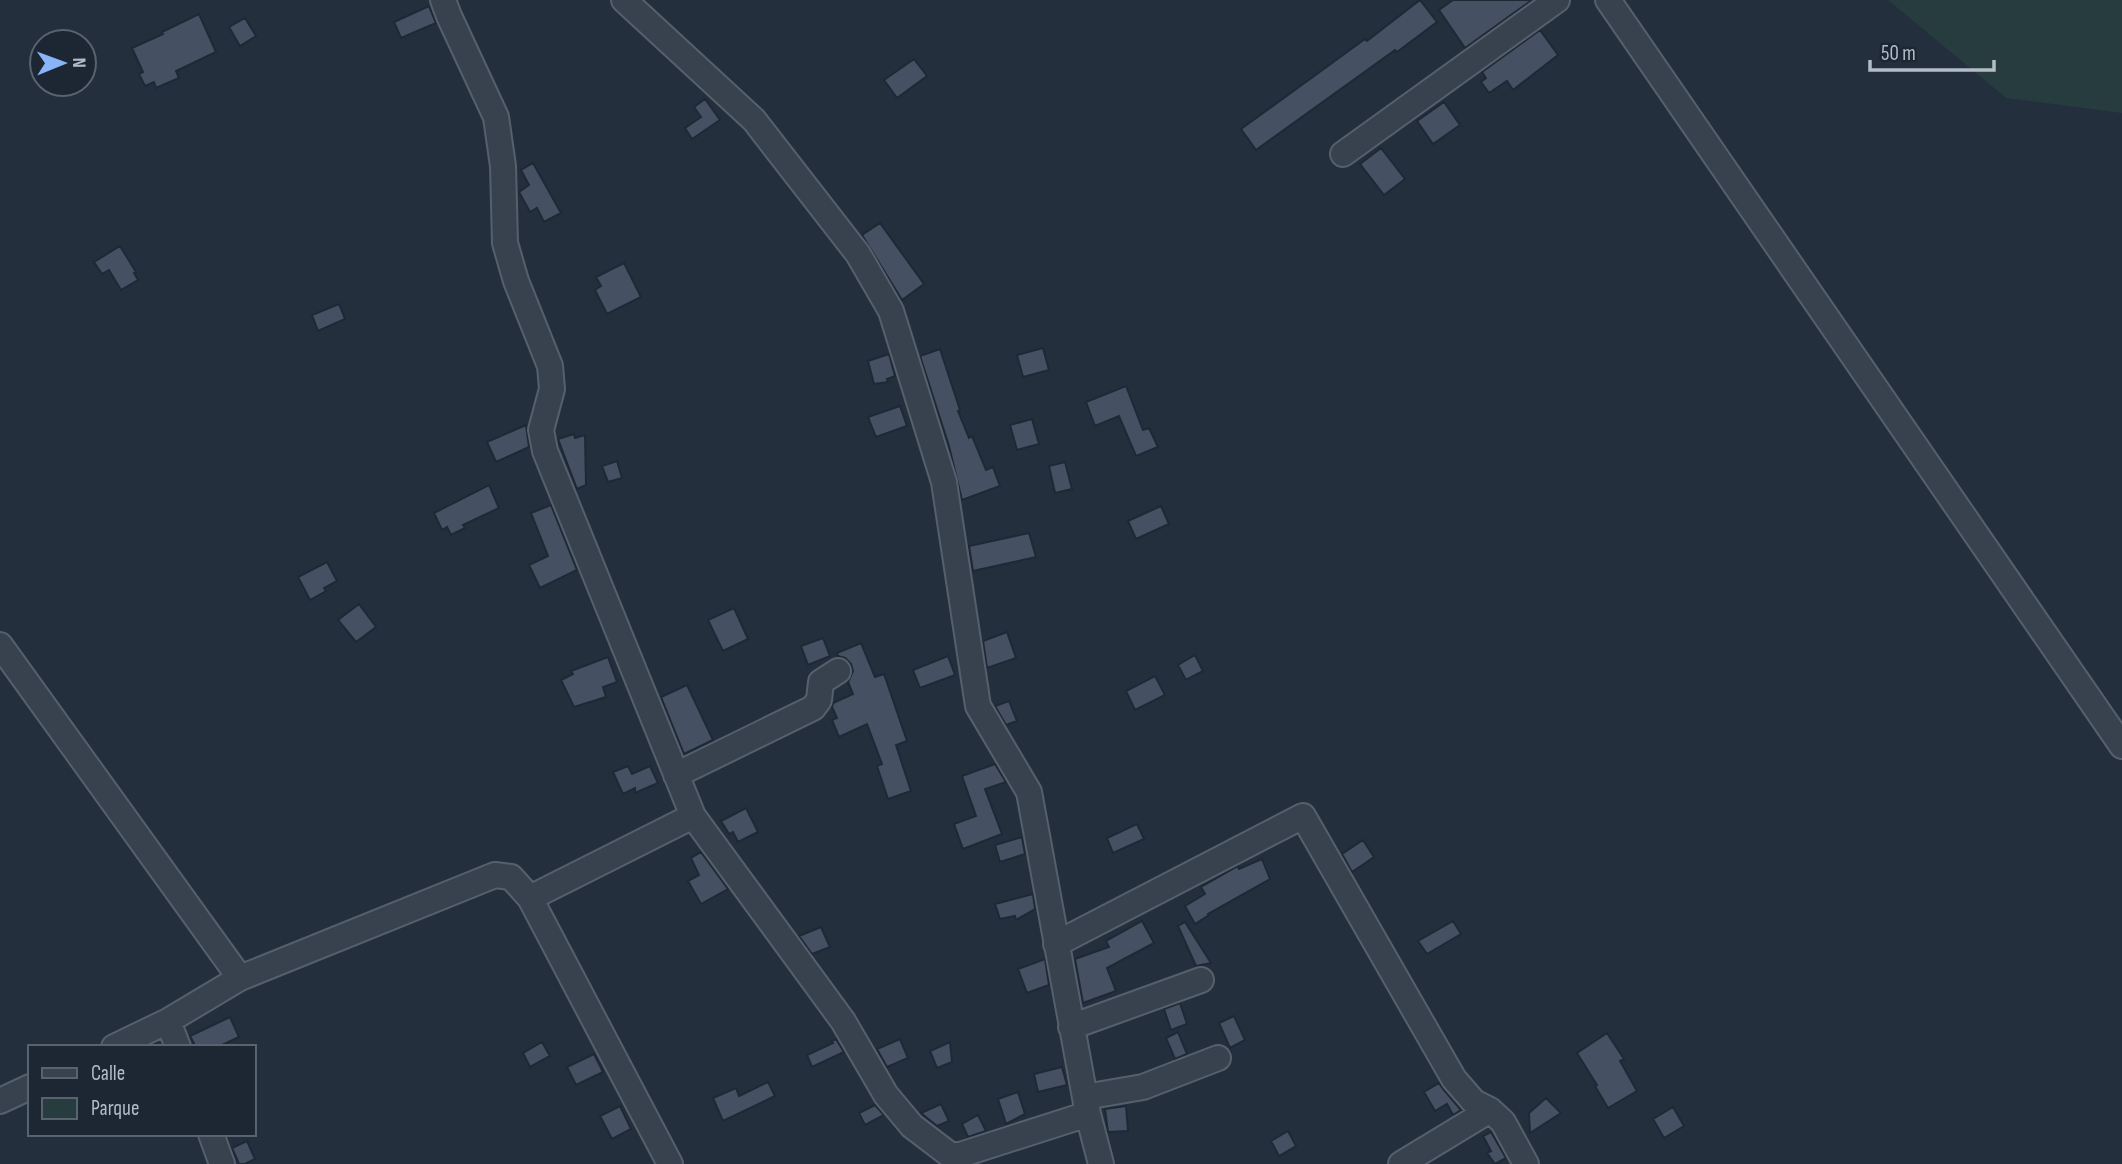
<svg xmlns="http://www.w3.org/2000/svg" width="2122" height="1164" viewBox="0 0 2122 1164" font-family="'Sofia Sans Condensed',sans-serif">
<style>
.green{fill:#263c3f}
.building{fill:#455162;stroke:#1f2835;stroke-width:2}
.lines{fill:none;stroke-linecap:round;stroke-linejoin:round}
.minor-casing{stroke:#565f6c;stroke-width:28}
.minor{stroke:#38414e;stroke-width:24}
</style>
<rect width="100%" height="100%" fill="#242f3e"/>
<path class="green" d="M1888 0H2122V113L2006 98Z"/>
<path class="building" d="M1420 0 1437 22 1397 52 1395 50 1256 150 1241 129 1365 39 1367 41Z
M1453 0H1532L1465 48 1439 10Z
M429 6 436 23 401 38 394 22Z
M199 14 216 52 176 71 179 78 156 88 154 82 145 86 139 74 143 72 132 48 163 34 162 32Z
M245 18 256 36 240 46 229 27Z
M1540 30 1558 55 1513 90 1507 81 1489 93 1481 82 1486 78 1482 72Z
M914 59 927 76 897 98 884 80Z
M705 99 720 120 692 139 685 128 701 117 694 107Z
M1444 102 1460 125 1433 144 1417 121Z
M1381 148 1405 179 1384 195 1360 164Z
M533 163 561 213 544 222 537 208 530 212 519 192 529 185 521 170Z
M880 223 924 284 902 300 862 235Z
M120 246 136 272 134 273 138 280 121 290 109 270 102 274 94 262Z
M624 263 641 297 607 314 595 290 601 286 596 277Z
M339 304 345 319 318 331 312 315Z
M1043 348 1049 370 1023 377 1017 355Z
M940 349 960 410 958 411 969 438 972 436 986 470 993 467 1000 486 962 500 949 446 920 356Z
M889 354 895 376 887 379 888 382 874 384 868 361Z
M1126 386 1143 430 1149 428 1158 447 1136 456 1119 416 1095 426 1086 402Z
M900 406 907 426 876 437 868 417Z
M1032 419 1039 444 1017 450 1010 425Z
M526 425 529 447 496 462 487 442Z
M574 434 575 438 585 435 586 485 577 489 558 439Z
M617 461 622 478 608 482 602 466Z
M1065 462 1072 489 1055 493 1049 466Z
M489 485 499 508 463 525 465 528 451 535 447 527 442 530 434 513Z
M551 505 577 570 540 588 529 565 548 556 531 513Z
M1161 506 1169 524 1136 539 1128 521Z
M1029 533 1036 557 973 571 969 546Z
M327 562 337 581 324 588 326 591 310 600 298 577Z
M359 604 376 627 356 642 338 620Z
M734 608 748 639 723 651 708 620Z
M1007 632 1016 658 987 668 983 641Z
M823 638 830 656 808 665 801 646Z
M861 643 875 677 884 674 907 741 896 745 911 791 888 799 877 766 882 764 867 724 839 737 832 720 837 718 832 707 833 703 853 694 848 682 853 671 851 664 845 658 838 656 837 653Z
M1195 655 1203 671 1186 680 1178 665Z
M948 656 955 675 920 688 913 670Z
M608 657 617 682 603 687 606 697 574 707 561 680 573 674 571 671Z
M1155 676 1165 695 1135 710 1126 691Z
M687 685 713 740 684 754 661 697Z
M1009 701 1017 721 1006 725 995 706Z
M995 764 1006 782 985 789 1002 834 963 849 954 824 976 816 962 776Z
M628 766 632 774 650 766 658 783 635 793V788L623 794 613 772Z
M746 808 758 832 738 842 733 832 729 834 721 821Z
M1137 824 1144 839 1113 853 1107 838Z
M1022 837 1025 854 1000 862 995 845Z
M1363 840 1374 857 1352 872 1342 854Z
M701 852 728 889 701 904 688 881 699 875 691 858Z
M1262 859 1270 879 1208 914 1209 915 1195 924 1185 906 1205 894 1201 887 1238 866 1239 869Z
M1033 894 1035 909 1016 920 1015 916 1000 919 995 904Z
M1142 921 1154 943 1107 968 1116 991 1083 1003 1075 959 1109 947 1106 941Z
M1453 921 1461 934 1427 954 1418 941Z
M1185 922 1211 963 1196 966 1178 926Z
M821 927 830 947 812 954 799 936Z
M1045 959 1049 985 1027 993 1018 969Z
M1180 1003 1187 1024 1171 1030 1164 1009Z
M1234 1016 1245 1040 1230 1048 1219 1023Z
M230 1017 239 1037 218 1047H196L190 1036Z
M1178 1032 1187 1054 1175 1059 1166 1038Z
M1607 1033 1624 1059 1620 1061 1637 1091 1608 1108 1595 1086 1597 1085 1577 1053Z
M836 1039 844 1052 812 1067 807 1055 833 1043 832 1041Z
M900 1039 908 1058 887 1067 877 1049Z
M542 1042 550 1056 530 1067 523 1053Z
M950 1042 952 1062 937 1068 930 1051Z
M594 1054 603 1072 576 1085 567 1067Z
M1062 1067 1067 1085 1038 1092 1034 1074Z
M768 1082 775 1096 723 1121 713 1098 736 1088 739 1096Z
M1439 1083 1443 1089 1461 1110 1453 1115 1447 1104 1435 1111 1424 1092Z
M1018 1092 1025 1114 1006 1124 998 1099Z
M1546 1098 1561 1113 1530 1133 1529 1113Z
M941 1104 949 1121 937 1126 921 1113Z
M875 1105 884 1115 865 1125 859 1113Z
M620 1106 631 1129 612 1139 600 1116Z
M1126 1106 1128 1131 1108 1132 1105 1109Z
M1673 1107 1684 1126 1664 1138 1653 1119Z
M978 1115 986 1131 968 1137 962 1124Z
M1288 1131 1296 1146 1279 1156 1271 1141Z
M1491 1132 1506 1158 1495 1164 1487 1153 1491 1151 1483 1136Z
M247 1141 255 1159 245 1164H239L232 1148Z"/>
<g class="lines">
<g class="minor-casing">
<path id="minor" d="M443 0 449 16 496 117 503 166 505 243 516 281 550 366 552 389 541 430 545 451 693 816 843 1021 886 1095 912 1126 950 1155H960L1088 1114
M624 0 754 120 858 254 891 311 944 482 978 706 1029 792 1088 1114 1101 1164
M1608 0 2122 746
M1343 154 1557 0
M0 645 240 978
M676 775 813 708 819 700 821 682 838 671
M530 898 693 816
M1056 944 1303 816 1454 1079 1474 1102 1490 1110 1503 1122 1526 1164
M168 1021 178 1047
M1071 1027 1201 980
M114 1047 168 1021 240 978 495 875 511 877 530 898 670 1164
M1085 1097 1143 1087 1218 1058
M0 1101 30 1087
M211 1134 222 1164
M1401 1164 1490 1110"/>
</g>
<use href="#minor" class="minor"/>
</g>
<rect x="28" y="1045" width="228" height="91" fill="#1d2633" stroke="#59626f" stroke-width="2"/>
<rect x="42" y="1068" width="35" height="10" fill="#38414e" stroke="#59626f" stroke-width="2"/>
<text x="91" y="1080" font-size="21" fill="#b4bcc9">Calle</text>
<rect x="42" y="1098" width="35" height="21" fill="#263c3f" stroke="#59626f" stroke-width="2"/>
<text x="91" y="1115" font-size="21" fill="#b4bcc9">Parque</text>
<g transform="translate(63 63) rotate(89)"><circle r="33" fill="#1d2633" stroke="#59626f" stroke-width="2"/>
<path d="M0-5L12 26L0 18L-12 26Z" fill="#8ab4f8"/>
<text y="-10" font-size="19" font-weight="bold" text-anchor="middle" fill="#b4bcc9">N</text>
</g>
<path d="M1870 60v10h124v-10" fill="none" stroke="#b4bcc9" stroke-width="3.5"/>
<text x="1881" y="60" font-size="21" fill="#b4bcc9" stroke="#1d2633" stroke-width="5" paint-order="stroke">50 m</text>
</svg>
